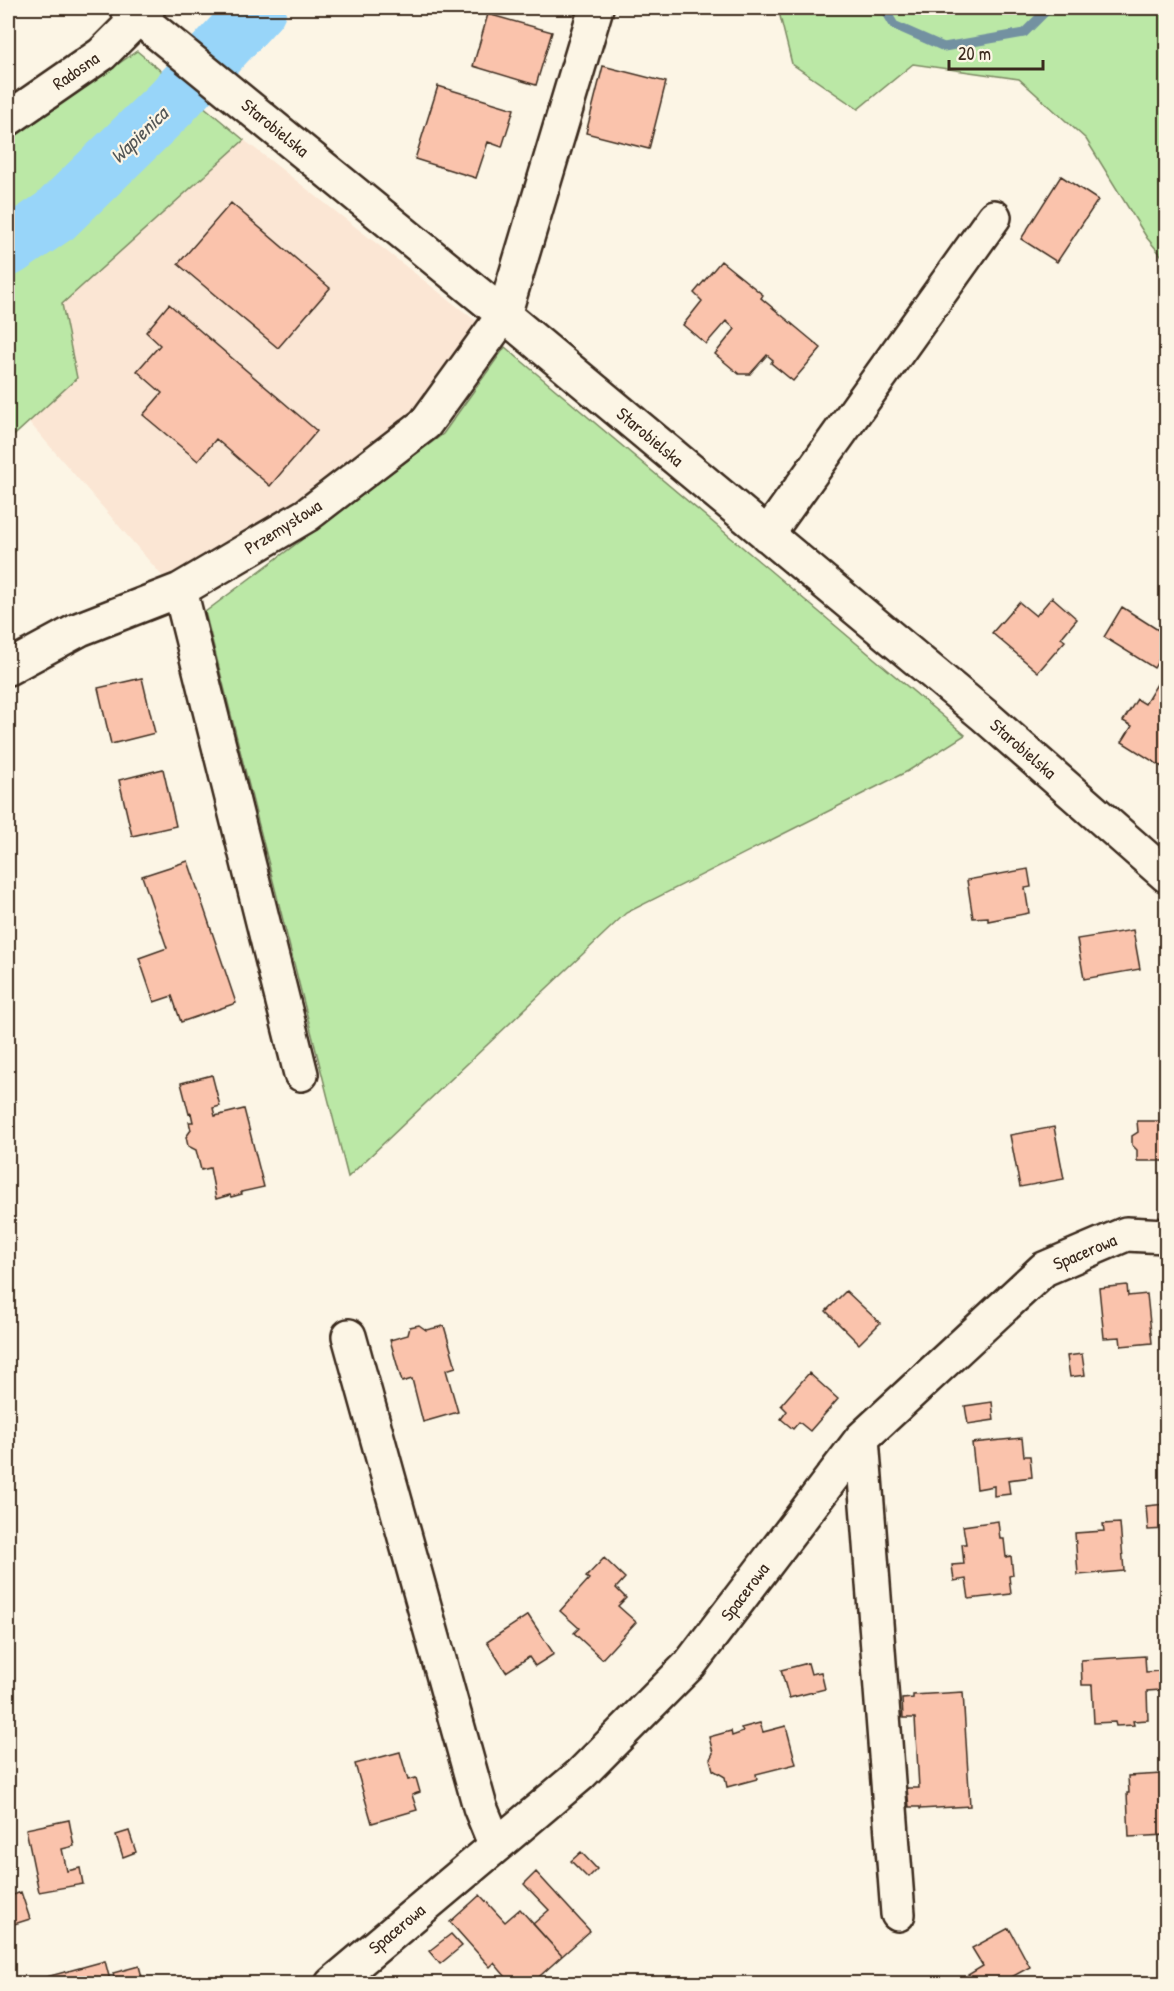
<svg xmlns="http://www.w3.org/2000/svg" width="1174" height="1991" viewBox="0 0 1174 1991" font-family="'Patrick Hand',sans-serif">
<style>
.built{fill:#fbe6d4}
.green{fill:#bbe8a6;stroke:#7b8962;stroke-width:1.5}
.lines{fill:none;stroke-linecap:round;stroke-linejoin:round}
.stream{stroke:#7391a1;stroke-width:9}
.river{stroke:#98d5f9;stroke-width:57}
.building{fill:#fac3ac;stroke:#3b2a1e;stroke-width:1.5}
.minor-casing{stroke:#3b2a1e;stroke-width:38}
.minor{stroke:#fcf5e5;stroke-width:33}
.labels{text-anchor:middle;stroke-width:4.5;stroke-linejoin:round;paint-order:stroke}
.street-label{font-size:18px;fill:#3b2a1e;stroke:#fcf5e5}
.water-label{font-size:20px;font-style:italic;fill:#525555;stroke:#fcf5e5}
</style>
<rect width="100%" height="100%" fill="#fcf5e5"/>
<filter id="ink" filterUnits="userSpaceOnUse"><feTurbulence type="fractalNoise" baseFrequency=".0167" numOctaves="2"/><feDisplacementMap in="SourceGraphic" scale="12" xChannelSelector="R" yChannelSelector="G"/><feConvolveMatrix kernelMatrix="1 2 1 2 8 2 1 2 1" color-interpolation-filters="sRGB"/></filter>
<g filter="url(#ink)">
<path class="built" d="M244 140 481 325 418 417 301 509 170 585 29 422 77 378 62 304Z"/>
<path class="green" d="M778 8H1166V261L1147 238 1086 139 1019 79 913 64 858 109 792 64Z
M137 51 244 140 62 304 77 378 8 441V140Z
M505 347 965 735 908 771 626 913 348 1177 205 612 443 434Z"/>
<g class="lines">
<path class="stream" d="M884 8 894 25 944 47 1024 33 1049 8"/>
<path class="river" d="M8 248 55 216 170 104 258 8"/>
</g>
<path class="building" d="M488 14 552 32 536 85 473 66Z
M603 66 666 82 649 149 586 133Z
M438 86 514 109 502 147 488 142 476 178 415 159Z
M1061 176 1098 200 1057 262 1021 239Z
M231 203 330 288 278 348 178 264Z
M721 261 763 295 761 298 821 348 793 381 771 363 773 360 767 355 750 374H739L715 354 735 329 726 321 706 344 683 325 702 301 694 293Z
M169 304 317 431 270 486 216 439 198 461 143 415 162 393 137 371 160 345 146 332Z
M1052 597 1077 619 1061 638 1065 641 1038 672 992 633 1019 602 1036 616Z
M1122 607 1166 635V647L1154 668 1104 637Z
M142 678 155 733 111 744 98 688Z
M1157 684 1166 690V761L1162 767 1122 742 1132 726 1123 721 1137 699 1145 704Z
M163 769 176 826 132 836 119 780Z
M188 861 236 1003 181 1022 172 996 154 1002 139 958 167 948 142 876Z
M1028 869 1031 887 1025 888 1029 913 988 921V917L973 918 967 880Z
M1133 930 1140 969 1084 979 1077 939Z
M212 1075 220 1106 213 1108 215 1116 244 1109 264 1187 241 1192 242 1194 231 1197 230 1195 216 1199 210 1168 201 1170 196 1150 188 1146 186 1137 191 1130 189 1122H193L191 1113 189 1114 181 1083Z
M1137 1121H1166V1161H1137V1150L1132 1145V1136L1138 1132Z
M1054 1127 1064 1179 1020 1187 1010 1135Z
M1127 1285 1128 1296 1147 1294 1152 1343 1121 1346 1120 1337 1104 1338 1099 1288Z
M846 1291 880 1323 859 1344 826 1311Z
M419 1325 426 1330 444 1326 456 1367 446 1370 458 1412 423 1422 412 1379 402 1382 390 1340 408 1335 410 1327Z
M1082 1354 1085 1375 1070 1377 1067 1356Z
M809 1373 838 1399 810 1431 799 1422 793 1429 781 1419 787 1411 781 1405Z
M992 1402 994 1420 968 1424 965 1406Z
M1022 1438 1024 1456H1030L1032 1477 1008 1480 1010 1494 994 1496V1486L977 1489 972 1443Z
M1166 1504V1529L1148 1530 1146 1506Z
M998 1521 1000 1539H1004L1006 1557 1011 1556 1013 1575 1009 1576 1011 1594 969 1599 966 1579 954 1581 952 1565 964 1564 962 1544H966L963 1526Z
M1120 1523 1124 1571 1078 1575 1075 1533 1104 1531 1103 1524Z
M604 1558 625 1578 616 1588 626 1598 618 1606 636 1622 602 1659 574 1633 579 1628 560 1611 589 1579 586 1577Z
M528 1615 554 1654 535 1666 529 1657 506 1672 487 1642Z
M1145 1656 1146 1672 1160 1671 1161 1690 1147 1691 1148 1720 1133 1721 1134 1725 1116 1726 1115 1722 1094 1723 1092 1685H1082L1081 1660Z
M808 1663 811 1674 821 1672 825 1689 789 1698 781 1670Z
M963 1692 970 1806 920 1809V1807H909L907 1788H919L915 1718H903L902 1699 913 1698V1695Z
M760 1723 763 1732 786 1726 796 1764 756 1774 757 1779 727 1787 725 1777 713 1770 710 1759 713 1753 709 1737 731 1731 732 1736 743 1732 741 1728Z
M400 1752 408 1780 416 1778 420 1792 412 1795 417 1810 372 1823 355 1764Z
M1162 1774 1164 1792 1166 1791V1835L1129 1837 1127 1793H1129L1128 1776Z
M69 1820 74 1846 62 1849 67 1871 80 1868 83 1884 39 1892 26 1829Z
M129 1831 136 1852 123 1857 116 1835Z
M581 1852 597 1869 588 1878 571 1861Z
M536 1872 590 1931 562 1956 533 1924 549 1910 524 1884Z
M21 1892 30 1919 8 1926V1897Z
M480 1895 505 1922 520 1909 562 1956 531 1984H512L494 1963 490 1967 450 1922Z
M1009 1928 1030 1967 1008 1979 1011 1984H959L958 1981 983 1966 972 1948Z
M451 1934 462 1946 440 1964 429 1951Z
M105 1961 111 1984H40L39 1979Z
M139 1966 144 1984H116L113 1973Z"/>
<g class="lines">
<g class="minor-casing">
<path id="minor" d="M127 8 504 315 985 716 1166 875
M8 119 102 54 148 8
M767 535 994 217
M180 590 301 1074
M8 668 80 629 180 590 307 515 425 424 504 315 596 8
M349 1336 480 1807 496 1846
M862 1438 898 1914
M332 1984 580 1775 690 1664 862 1438 1044 1269 1126 1234 1166 1236"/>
</g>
<use href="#minor" class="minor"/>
</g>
</g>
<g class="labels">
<g class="street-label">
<text transform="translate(76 71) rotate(-35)" y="6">Radosna</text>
<text transform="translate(275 128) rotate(39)" y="6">Starobielska</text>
<text transform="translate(650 437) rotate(40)" y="6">Starobielska</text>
<text transform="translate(283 527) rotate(-32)" y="6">Przemysłowa</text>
<text transform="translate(1023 749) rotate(41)" y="6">Starobielska</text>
<text transform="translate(1085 1252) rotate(-23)" y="6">Spacerowa</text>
<text transform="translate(745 1592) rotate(-53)" y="6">Spacerowa</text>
<text transform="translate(397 1929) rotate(-40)" y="6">Spacerowa</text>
</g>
<g class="water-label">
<text transform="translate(139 135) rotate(-44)" y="7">Wapienica</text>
</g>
</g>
<rect width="1174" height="1991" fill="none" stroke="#fcf5e5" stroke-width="30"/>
<rect x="15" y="15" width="1144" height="1961" fill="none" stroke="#3b2a1e" stroke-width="2" filter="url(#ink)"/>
<path d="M949 60v9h94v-9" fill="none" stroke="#3b2a1e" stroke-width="3"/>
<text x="958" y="60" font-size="18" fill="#3b2a1e" stroke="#fcf5e5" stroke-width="4.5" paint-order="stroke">20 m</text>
</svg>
